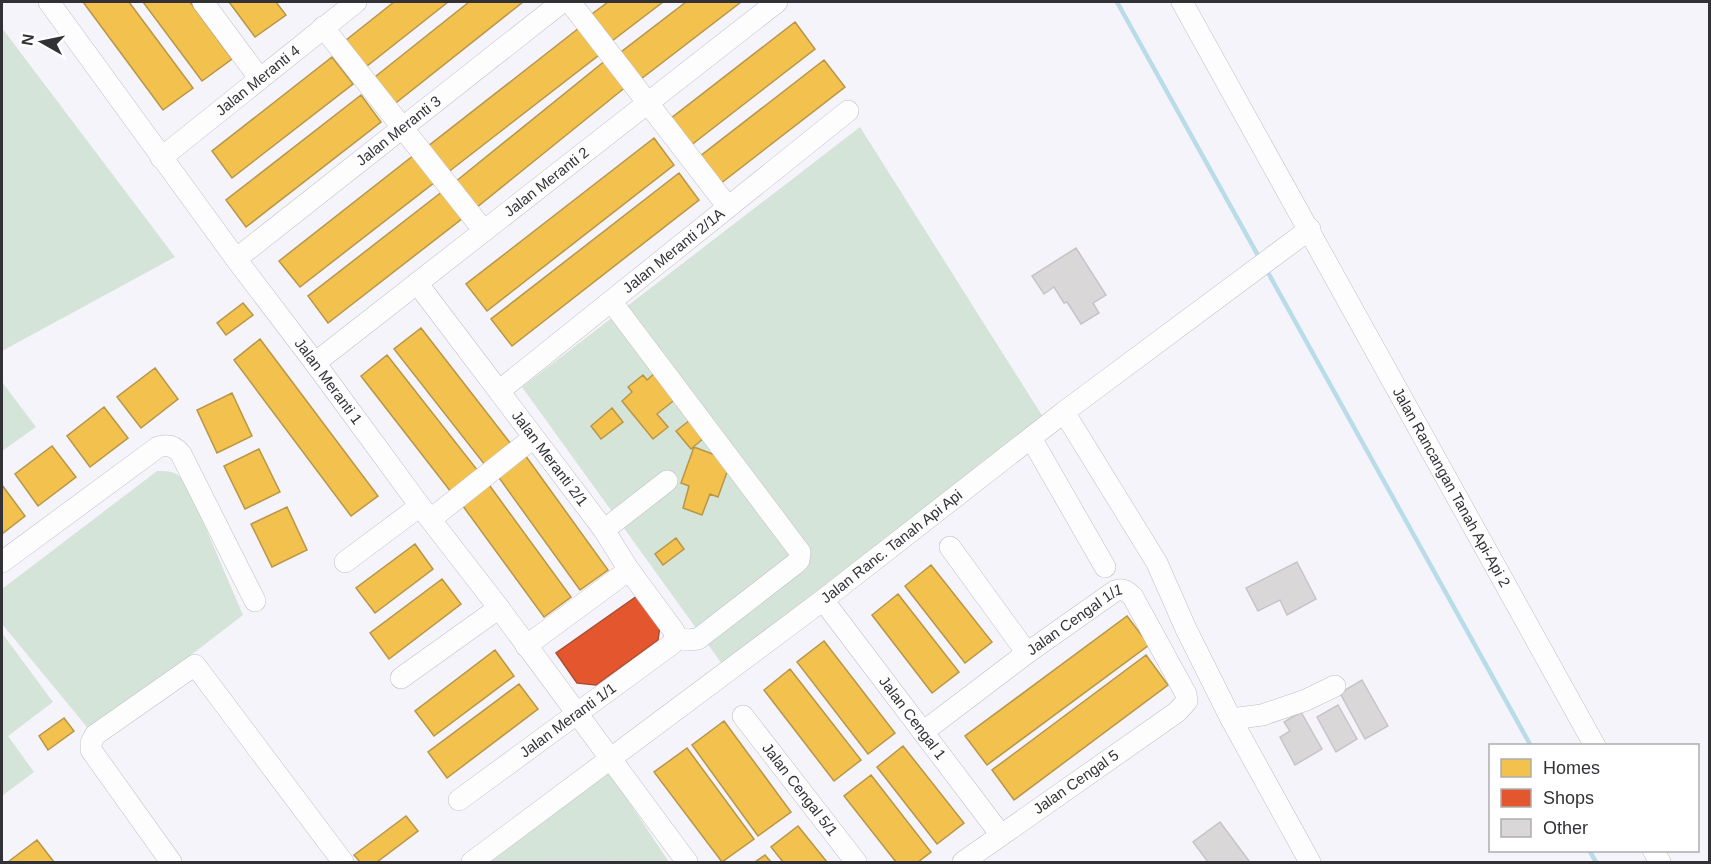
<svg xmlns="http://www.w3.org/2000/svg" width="1711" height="864" viewBox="0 0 1711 864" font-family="Helvetica,sans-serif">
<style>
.green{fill:#d5e4d8}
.homes{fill:#f2c14e;stroke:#b89647;stroke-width:1.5}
.shops{fill:#e4572e;stroke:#af4c30;stroke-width:1.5}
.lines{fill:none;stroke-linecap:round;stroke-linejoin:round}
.stream{stroke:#badce9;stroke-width:4.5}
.building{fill:#dad7d8;stroke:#c6c4c6;stroke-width:1.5}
.minor-casing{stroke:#c0bfc4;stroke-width:22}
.path{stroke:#dddcdf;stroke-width:3;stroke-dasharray:1.5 4.5;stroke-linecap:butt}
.minor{stroke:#fefdfe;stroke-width:21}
.labels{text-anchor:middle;stroke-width:6;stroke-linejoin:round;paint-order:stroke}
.street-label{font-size:15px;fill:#323236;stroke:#fff}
</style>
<rect width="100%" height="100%" fill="#f5f4fa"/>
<path class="green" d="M2 28 175 257 2 351Z
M860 127 1043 417 722 664 522 387Z
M2 382 36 427 2 451Z
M157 471C176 471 179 473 189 489L243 615 91 732 2 624V589Z
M2 633 53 702 8 736 34 772 2 796Z
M607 769 669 862H482Z"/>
<path class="homes" d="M83 2H129L193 88 163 110Z
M143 2H190L232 59 202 81Z
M229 2H276L286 15 255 37Z
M394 2H448L362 70 341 44Z
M469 2H523L392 106 371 80Z
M608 2H663L612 41 592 14Z
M686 2H741L641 79 621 52Z
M795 22 815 49 690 146 670 119Z
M579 28 599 55 447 173 427 147Z
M332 57 353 84 232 178 212 151Z
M606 60 627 86 476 208 455 182Z
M824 60 845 87 720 184 699 157Z
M361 95 381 122 246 227 226 200Z
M654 138 674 165 487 311 466 284Z
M414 155 435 182 300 287 279 261Z
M679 173 699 200 512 346 491 319Z
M443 191 463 218 328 323 308 296Z
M243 303 253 315 226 335 217 323Z
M421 328 511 444 485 465 394 349Z
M260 339 378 496 351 516 234 360Z
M387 355 478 471 451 492 361 376Z
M155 368 178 399 141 428 117 397Z
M656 372 677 398 657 414 668 427 653 439 622 401 632 392 628 387 643 375 647 380Z
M232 393 252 436 217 453 197 410Z
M104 407 128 438 90 467 67 436Z
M612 408 623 422 601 439 591 426Z
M690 420 704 438 691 449 676 431Z
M52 446 76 477 38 506 15 474Z
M694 447 731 461 718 497 710 494 702 515 683 508 689 486 681 483Z
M259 449 280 492 245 509 224 466Z
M525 455 608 570 580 590 497 475Z
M487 482 571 597 544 617 460 502Z
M2 485 25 516 2 534Z
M287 507 307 550 272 567 251 524Z
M676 538 684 549 663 565 655 554Z
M415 544 433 569 375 613 356 588Z
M931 565 992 642 965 663 905 586Z
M442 579 461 604 389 659 370 633Z
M898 594 959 672 932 693 872 615Z
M1127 616 1149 645 987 765 965 736Z
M824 641 895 733 868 754 797 662Z
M495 650 514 676 434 736 415 711Z
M1146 655 1168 685 1014 800 992 770Z
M790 669 861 760 834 781 764 690Z
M519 684 538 709 447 778 428 752Z
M64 718 74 731 48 750 39 736Z
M724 721 791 812 758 836 692 745Z
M903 746 964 823 937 844 877 767Z
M687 748 754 839 722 862 654 772Z
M871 775 931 852 918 862H896L844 796Z
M406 816 418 831 377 862H360L354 855Z
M798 826 827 862H783L771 847Z
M37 840 54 862H8Z
M765 855 771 862H755Z"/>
<path class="shops" d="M637 596 660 626 658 640 596 685 577 683 556 653Z"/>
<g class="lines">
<path class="stream" d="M1117 2 1260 259
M1266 269 1531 746
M1589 850 1596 862"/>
</g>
<path class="building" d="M1076 248 1106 295 1093 303 1099 313 1081 324 1067 302 1064 303 1054 287 1044 294 1032 276Z
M1297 562 1316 599 1287 615 1280 600 1258 611 1246 588Z
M1362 680 1388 726 1365 739 1340 693Z
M1338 705 1357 739 1336 752 1317 717Z
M1301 712 1322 749 1295 765 1280 737 1290 731 1284 722Z
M1220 822 1249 861 1247 862H1208L1193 842Z"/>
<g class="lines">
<g class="minor-casing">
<g id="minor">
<path id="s1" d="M49 2 236 259 315 363 420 506 499 608 687 862"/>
<path d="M203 2 260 79"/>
<path d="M570 2 728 207"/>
<path id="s2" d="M1182 2 1595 746"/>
<path d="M323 27 484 231"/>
<path id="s3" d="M161 158 356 2"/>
<path id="s4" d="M236 259 562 2"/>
<path id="s5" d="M417 283 604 530 629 570 674 631 675 638"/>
<path d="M611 301 800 552 799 560 795 564 698 639 688 640 675 638"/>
<path id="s6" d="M315 363 777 2"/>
<path id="s7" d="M499 391 848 111"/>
<path d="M1064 412 1157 563 1186 629 1231 719 1310 862"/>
<path d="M1031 438 1105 567"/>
<path d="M431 519 533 438"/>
<path d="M604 530 667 481"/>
<path d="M950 547 1027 653"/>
<path d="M2 562 158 447C168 444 175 446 181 454L255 601"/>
<path d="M345 562 420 506"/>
<path id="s8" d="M823 600 1001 835"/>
<path d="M526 646 629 570"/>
<path d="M401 678 499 608"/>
<path id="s9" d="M743 716 856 862"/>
<path d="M1231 719 1262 715 1306 700 1335 686"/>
<path id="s10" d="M923 732 1027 653 1115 591C1123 588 1127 591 1133 597L1186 694 1187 701 1177 712 963 862"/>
<path id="s11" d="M459 800 672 644 675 638"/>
<path d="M1653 850 1660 862"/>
<path d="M171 862 91 750V743L95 735 195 665 343 862"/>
<path id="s12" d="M472 862 823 600 1064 412 1310 229"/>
</g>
</g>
<path class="path" d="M542 862 548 860 596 861 623 854 641 862"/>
<use href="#minor" class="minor"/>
</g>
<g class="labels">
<g class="street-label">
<text dy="5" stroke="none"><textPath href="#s3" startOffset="124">Jalan Meranti 4</textPath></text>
<text dy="5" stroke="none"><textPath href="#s4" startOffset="207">Jalan Meranti 3</textPath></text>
<text dy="5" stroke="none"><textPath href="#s6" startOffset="294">Jalan Meranti 2</textPath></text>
<text dy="5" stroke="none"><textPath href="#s7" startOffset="224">Jalan Meranti 2/1A</textPath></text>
<text dy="5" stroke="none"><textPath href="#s1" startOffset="471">Jalan Meranti 1</textPath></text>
<text dy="5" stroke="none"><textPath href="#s5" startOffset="220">Jalan Meranti 2/1</textPath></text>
<text dy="5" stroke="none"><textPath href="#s2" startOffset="555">Jalan Rancangan Tanah Api-Api 2</textPath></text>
<text dy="5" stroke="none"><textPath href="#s12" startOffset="525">Jalan Ranc. Tanah Api Api</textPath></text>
<text dy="5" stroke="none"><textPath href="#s10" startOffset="189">Jalan Cengal 1/1</textPath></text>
<text dy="5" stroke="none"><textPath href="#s8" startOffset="148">Jalan Cengal 1</textPath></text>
<text dy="5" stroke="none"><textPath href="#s11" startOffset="135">Jalan Meranti 1/1</textPath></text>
<text transform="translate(1076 782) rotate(-35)" y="5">Jalan Cengal 5</text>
<text dy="5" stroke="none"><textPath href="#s9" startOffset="93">Jalan Cengal 5/1</textPath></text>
</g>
</g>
<rect width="1711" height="864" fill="none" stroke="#323236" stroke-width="6"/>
<rect x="1489" y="744" width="210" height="108" fill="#ffffff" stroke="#adadaf" stroke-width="1.5"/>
<rect x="1501" y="759" width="30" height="18" fill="#f2c14e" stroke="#adadaf" stroke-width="1.5"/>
<text x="1543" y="774" font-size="18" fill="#323236">Homes</text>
<rect x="1501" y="789" width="30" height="18" fill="#e4572e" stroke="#adadaf" stroke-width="1.5"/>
<text x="1543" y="804" font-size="18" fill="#323236">Shops</text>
<rect x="1501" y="819" width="30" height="18" fill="#dad7d8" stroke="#adadaf" stroke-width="1.5"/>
<text x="1543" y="834" font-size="18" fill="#323236">Other</text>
<g transform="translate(42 42) rotate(279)" stroke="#ffffff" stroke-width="4.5" paint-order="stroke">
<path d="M0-4.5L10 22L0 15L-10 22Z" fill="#323236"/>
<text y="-9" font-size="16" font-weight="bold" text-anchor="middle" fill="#323236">N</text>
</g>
</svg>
